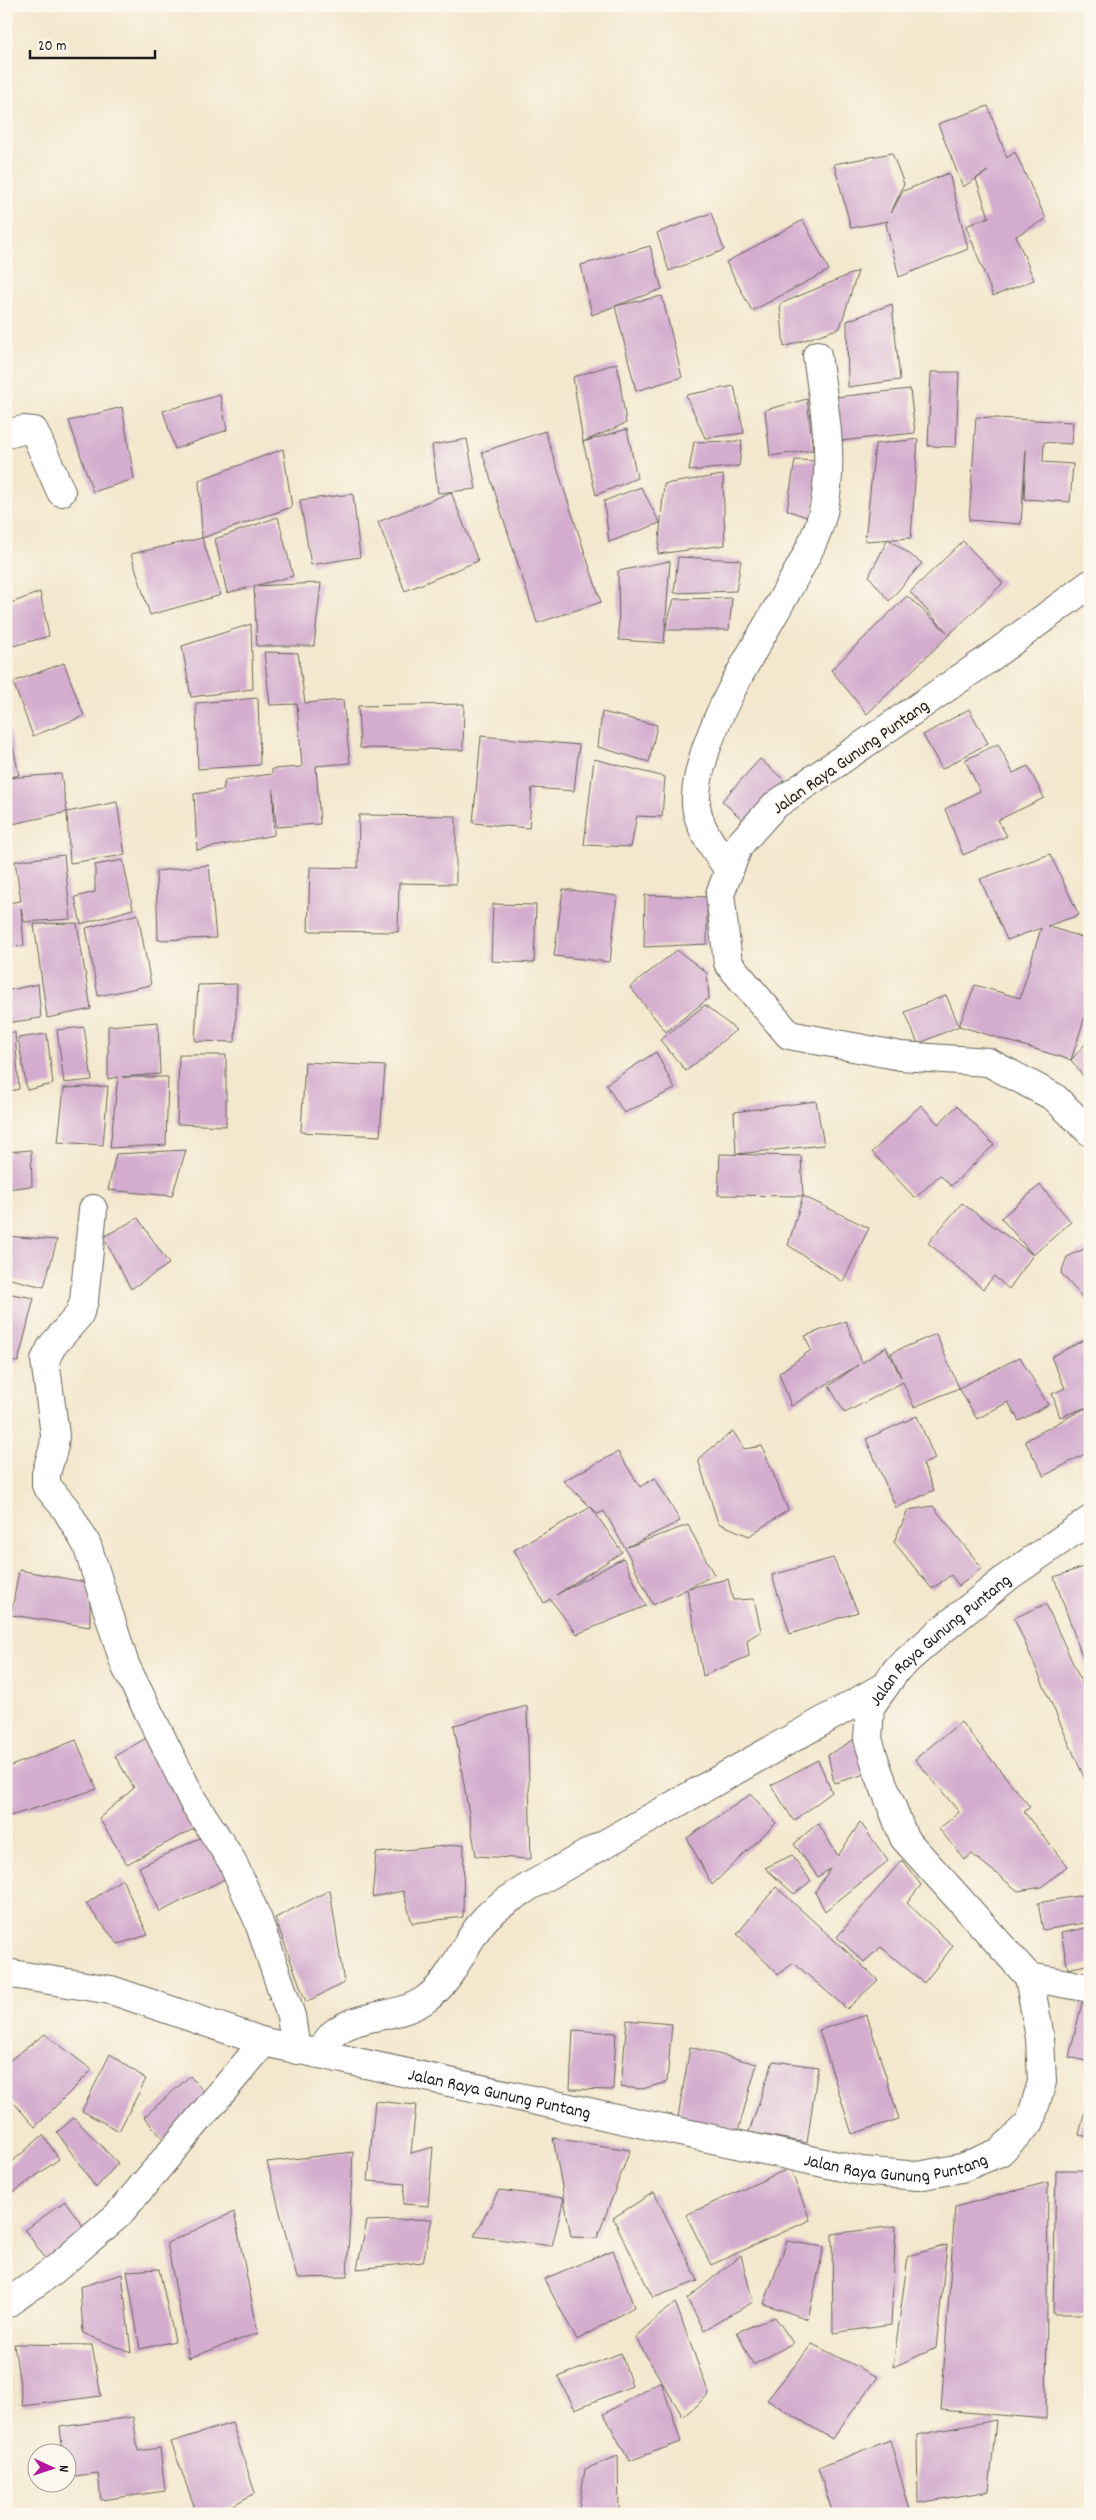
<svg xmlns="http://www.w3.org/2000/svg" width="1096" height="2520" viewBox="0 0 1096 2520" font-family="Dekko,sans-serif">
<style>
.building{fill:#d3acce}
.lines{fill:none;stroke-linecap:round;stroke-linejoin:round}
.minor-casing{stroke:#67635a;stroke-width:30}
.tertiary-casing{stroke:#67635a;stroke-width:30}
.minor{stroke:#fff;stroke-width:28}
.tertiary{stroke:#fff;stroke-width:28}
.labels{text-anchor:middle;stroke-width:4;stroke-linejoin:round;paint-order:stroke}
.street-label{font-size:18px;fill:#1c1c1c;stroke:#fbf7ec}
</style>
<rect width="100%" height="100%" fill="#fbf7ec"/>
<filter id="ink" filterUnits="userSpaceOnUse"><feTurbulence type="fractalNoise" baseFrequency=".02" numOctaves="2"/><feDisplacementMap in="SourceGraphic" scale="10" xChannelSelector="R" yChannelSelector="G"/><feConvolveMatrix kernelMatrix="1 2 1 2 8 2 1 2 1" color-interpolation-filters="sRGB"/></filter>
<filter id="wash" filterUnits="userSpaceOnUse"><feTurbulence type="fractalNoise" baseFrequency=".0096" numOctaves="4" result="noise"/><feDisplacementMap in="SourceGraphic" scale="20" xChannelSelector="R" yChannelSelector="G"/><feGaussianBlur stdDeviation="1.12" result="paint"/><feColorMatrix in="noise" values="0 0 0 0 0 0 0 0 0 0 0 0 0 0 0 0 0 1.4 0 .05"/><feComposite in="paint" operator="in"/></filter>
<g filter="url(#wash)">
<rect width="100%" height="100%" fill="#f3e7cd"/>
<g id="blocks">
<path class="building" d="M988 106 1007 158 1015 152 1046 219 1016 236 1034 280 993 296 966 226 989 217 976 179 988 171 963 187 938 124Z
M892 153 904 184 891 213 903 191 949 173 968 249 899 277 886 224 888 221 851 228 834 164Z
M711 213 724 250 669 271 657 233Z
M803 220 829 270 752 311 726 262Z
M650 246 662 289 615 306 662 296 682 377 636 391 615 306 592 315 581 265Z
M858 271 840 328 784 347 780 304Z
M892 304 900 380 848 387 847 321Z
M617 363 626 423 583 442 627 429 637 478 596 495 583 442 573 377Z
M931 372H959L956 447 928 446Z
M734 386 744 433 705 438 686 395Z
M910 389 915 433 840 441 836 397Z
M220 395 227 430 175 449 163 411Z
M807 399 813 450 770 456 765 410Z
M122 407 134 479 93 492 69 421Z
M976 417 1073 422 1071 444 1044 442 1043 462 1073 464 1070 502 1024 499 1026 449 1021 524 969 520Z
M545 431 601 602 537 623 482 452Z
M467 439 476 489 438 493 432 445Z
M918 439 911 538 865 541 875 444Z
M742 441 739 466 689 471 694 442Z
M283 449 292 507 202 538 221 595 150 615 131 554 202 538 199 480Z
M795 460 819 461 812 519 787 510Z
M723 475 725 545 658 554 664 484Z
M641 487 660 523 609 542 604 501Z
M451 492 478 561 405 591 378 522Z
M353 494 360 557 311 565 300 500Z
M278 517 293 576 254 586 321 583 314 646H257L254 586 227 593 215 539Z
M888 539 922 563 889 601 869 576Z
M963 541 1003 583 867 714 831 670 907 596 947 632 910 592Z
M678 557 741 560 736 591 674 593Z
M670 561 665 630 674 599 732 598 729 630H665L664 643 619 640 618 571Z
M40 592 49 636 6 648V605Z
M251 624 253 689 191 697 182 646Z
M264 652 298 653 305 703 343 700 350 763 316 766 320 824 276 827 273 789 274 835 197 850 194 794 223 790 225 780 272 774V769L302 767 297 704 270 705Z
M64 663 84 716 33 736 13 682Z
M258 698 260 765 198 769 196 703Z
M464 704 463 750 360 748 358 706Z
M969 709 988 743 942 769 923 735Z
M602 712 657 725 649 762 598 747Z
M6 714 19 775 6 778Z
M481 736 579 745 574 791 532 788 529 828 473 823Z
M998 744 1013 773 1028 766 1044 798 998 820 1007 836 963 855 945 809 980 791 965 760Z
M594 759 665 777 662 817 637 816 631 847 584 845Z
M760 759 784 780 747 824 722 801Z
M61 774 67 812 8 825 6 778Z
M117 802 125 855 70 863 67 812Z
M359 815 456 816V884L399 883 398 932 308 931 310 867 358 868Z
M1050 854 1079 915 1047 926 1090 940V1001L1071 1060 1090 1039V1085L1071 1060 959 1026 975 985 1020 998 1041 928 1007 940 980 879Z
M64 855 71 919 24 922 21 908 24 946 6 947V903L21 901 15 861Z
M123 860 133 909 81 924 75 897 95 892V865Z
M209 865 216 938 158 940 156 871Z
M563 889 617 896 610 962 554 956Z
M645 895 707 897V944L644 947Z
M493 904 536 905 534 963 491 961Z
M138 914 151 985 98 996 86 928Z
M77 923 91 1009 47 1018 34 924Z
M677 950 707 973 709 998 666 1032 630 987Z
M38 984 41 1018 6 1023V991Z
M237 984 235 1042 195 1041 198 985Z
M946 995 959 1026 918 1044 905 1012Z
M705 1005 736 1030 686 1071 660 1040Z
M158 1022 160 1074 122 1077H168L166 1145 110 1148 118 1077 108 1079V1026Z
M84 1027 92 1080 64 1083 57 1030Z
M15 1032 19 1089 6 1092V1033Z
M47 1034 53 1084 27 1090 18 1038Z
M656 1052 675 1089 624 1113 606 1084Z
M179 1055H226V1126L177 1124Z
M305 1062 385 1066 380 1136 301 1132Z
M108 1086 103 1145 58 1142 64 1088Z
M816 1101 824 1145 736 1154 734 1112Z
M921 1105 938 1124 957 1106 994 1145 951 1186 940 1175 915 1198 872 1152Z
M31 1150 32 1186 6 1189V1152Z
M186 1150 172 1196 108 1190 116 1154Z
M720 1154 801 1156 803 1196 718 1195Z
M1040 1185 1071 1222 1033 1255 1009 1289 994 1276 983 1289 928 1243 962 1203 1033 1255 1001 1218Z
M803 1196 869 1228 843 1282 788 1245Z
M138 1218 169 1264 131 1289 103 1237Z
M6 1236 57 1240 44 1287 6 1278Z
M1086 1248 1090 1253V1306L1061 1273 1067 1257Z
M6 1293 34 1298 18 1362 6 1361Z
M846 1321 862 1363 886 1347 901 1377 891 1353 936 1334 959 1388 1020 1357 1048 1405 1019 1421 1008 1402 977 1419 959 1388 914 1407 903 1382 845 1413 829 1386 858 1365 791 1406 779 1373 811 1350 805 1336Z
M1090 1337V1406L1085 1408 1090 1417V1451L1044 1476 1025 1441 1085 1408 1060 1417 1052 1394 1065 1388 1051 1357Z
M917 1416 935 1459 923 1464 934 1490 896 1508 866 1439Z
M733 1431 744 1449 762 1446 788 1510 749 1536 718 1523 698 1459Z
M618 1452 640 1487 655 1478 680 1521 627 1547 688 1525 714 1575 688 1588 728 1579 733 1600 754 1599 761 1631 747 1640 749 1656 703 1676 687 1589 653 1605 625 1548 604 1511 598 1514 563 1481Z
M933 1506 982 1568 959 1586 951 1575 932 1589 894 1542 908 1510Z
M591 1507 622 1552 556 1595 623 1558 646 1606 577 1634 550 1599 544 1603 514 1550Z
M833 1558 858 1612 790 1634 772 1575Z
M1090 1565V1675L1089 1676 1054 1577Z
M19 1570 90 1583V1627L11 1615Z
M1046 1604 1090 1701V1780L1086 1782 1014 1618Z
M527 1706 531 1859 476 1856 454 1725Z
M961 1722 1030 1807 1024 1812 1067 1866 1042 1887 1018 1891 972 1854 965 1860 939 1829 959 1812 915 1759Z
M157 1732 199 1826 127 1864 99 1818 134 1788 115 1756Z
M76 1740 97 1789 10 1816 6 1789V1768Z
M853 1740 869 1773 834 1783 828 1755Z
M818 1760 832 1792 794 1821 771 1785Z
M751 1794 776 1823 712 1885 687 1838Z
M860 1822 888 1861 825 1911 815 1892 830 1869 818 1877 794 1844 818 1823 838 1856Z
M225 1826 248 1867 160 1912 139 1867Z
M464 1844 463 1917 412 1923 403 1891 372 1897 376 1853Z
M792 1855 811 1881 794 1894 765 1868Z
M902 1860 921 1885 907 1903 953 1946 924 1983 881 1947 864 1962 837 1937Z
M122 1879 148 1935 118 1944 86 1904Z
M776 1887 878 1980 847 2009 794 1963 778 1974 737 1934Z
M330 1890 344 1983 306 2002 275 1918Z
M1088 1894 1090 1922 1043 1930 1038 1903Z
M1090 1927V1964L1068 1969 1061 1933Z
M1082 2003 1090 2005V2062L1069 2057Z
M867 2015 899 2119 852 2134 819 2030Z
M627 2020 672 2024 667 2082 642 2089 621 2087Z
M573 2030 616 2033 613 2090 570 2089Z
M45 2034 92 2070 35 2127 6 2094V2063Z
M690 2047 757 2064 738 2131 678 2118Z
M110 2054 146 2079 119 2131 82 2111Z
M773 2061 818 2067 807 2143 749 2132Z
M190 2076 210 2099 164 2140 144 2117Z
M1089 2093H1090V2137L1079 2135Z
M375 2101 416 2105 411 2153 433 2147 428 2206 403 2204 405 2184 368 2181Z
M74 2118 118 2163 96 2188 57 2132Z
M43 2135 59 2159 10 2195 6 2191V2167Z
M553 2138 630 2150 597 2238 571 2237 564 2198 552 2246 474 2236 499 2190 564 2198Z
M353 2152 347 2277 297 2278 267 2162Z
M790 2168 810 2220 711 2265 686 2215Z
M1056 2170H1090V2314H1053Z
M1048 2182 1046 2419 941 2410 955 2207Z
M654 2192 698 2281 653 2298 613 2218Z
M65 2201 88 2233 48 2262 25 2230Z
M234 2212 258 2333 189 2358 167 2243Z
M432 2219 423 2262 357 2269 367 2221Z
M896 2226 891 2325 833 2333 832 2234Z
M787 2241 824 2247 808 2319 764 2304Z
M947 2245 936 2348 893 2367 908 2256Z
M613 2250 634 2307 577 2340 544 2279Z
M741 2255 753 2302 704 2330 687 2299Z
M159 2269 175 2341 140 2349 127 2271Z
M122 2274 131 2353 83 2333 80 2287Z
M675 2302 709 2394 683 2417 635 2337Z
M775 2317 793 2343 753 2365 737 2332Z
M14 2344 92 2345 101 2396 23 2406Z
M812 2344 878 2377 832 2439 767 2400Z
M621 2353 632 2386 575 2409 558 2377Z
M661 2381 681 2442 629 2461 604 2414Z
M133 2417 138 2451 160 2448 165 2491 101 2500 98 2473 68 2477V2452H63L60 2427Z
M996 2420 989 2491 918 2503 917 2435Z
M232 2423 255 2493 217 2514H197L171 2442Z
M890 2440 911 2514H833L818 2468Z
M618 2456 619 2514H578L585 2469Z
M368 2508 370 2514H354Z"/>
</g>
</g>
<g filter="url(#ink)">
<use href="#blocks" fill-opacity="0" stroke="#67635a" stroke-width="1"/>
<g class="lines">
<g class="minor-casing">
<path id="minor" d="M6 434 23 430 34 431 61 492
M729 871C717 851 698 829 696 804 695 786 700 770 705 752 723 697 755 648 783 598 798 571 816 542 823 512 835 460 824 407 817 355
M93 1209 84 1301 79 1315 52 1346 45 1360 55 1435 54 1446 46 1474V1485L66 1509 87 1545 125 1665 193 1801 232 1861 258 1920 291 2016 296 2050
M1029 1977 1090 1988
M318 2054C323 2047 328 2039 334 2033 361 2012 399 2019 426 1999 453 1980 463 1944 484 1920 496 1906 515 1896 530 1886L885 1686
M6 2304 53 2271 118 2215 264 2042"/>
</g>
<g class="tertiary-casing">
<g id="tertiary">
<path d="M1090 584 987 660 774 806 739 845 720 894 728 963 789 1035 901 1056 988 1062 1054 1097 1090 1132"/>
<path id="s1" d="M6 1973 111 1990 264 2042 861 2171 918 2176 961 2168 1000 2152 1030 2122 1042 2082 1040 2038 1029 1977 904 1838 878 1771 868 1739 870 1707 897 1669 937 1634 1009 1576 1090 1520"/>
</g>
</g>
<use href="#minor" class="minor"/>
<use href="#tertiary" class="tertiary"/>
</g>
</g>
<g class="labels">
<g class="street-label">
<text transform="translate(850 756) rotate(-35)" y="6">Jalan Raya Gunung Puntang</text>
<text dy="6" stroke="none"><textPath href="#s1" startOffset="1634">Jalan Raya Gunung Puntang</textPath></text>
<text dy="6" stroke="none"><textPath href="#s1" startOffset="509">Jalan Raya Gunung Puntang</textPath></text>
<text dy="6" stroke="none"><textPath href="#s1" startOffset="914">Jalan Raya Gunung Puntang</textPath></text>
</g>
</g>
<rect width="1096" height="2520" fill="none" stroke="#fbf7ec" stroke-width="25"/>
<g transform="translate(52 2468) rotate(93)"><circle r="24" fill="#fbf7ec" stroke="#a29f99"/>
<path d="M0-4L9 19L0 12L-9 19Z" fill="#b5179e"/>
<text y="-8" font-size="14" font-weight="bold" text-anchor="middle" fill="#1c1c1c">N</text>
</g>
<path d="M30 50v8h125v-8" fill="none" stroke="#1c1c1c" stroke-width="2.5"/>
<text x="38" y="50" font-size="15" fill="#1c1c1c" stroke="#fbf7ec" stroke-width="4" paint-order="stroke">20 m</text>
</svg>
